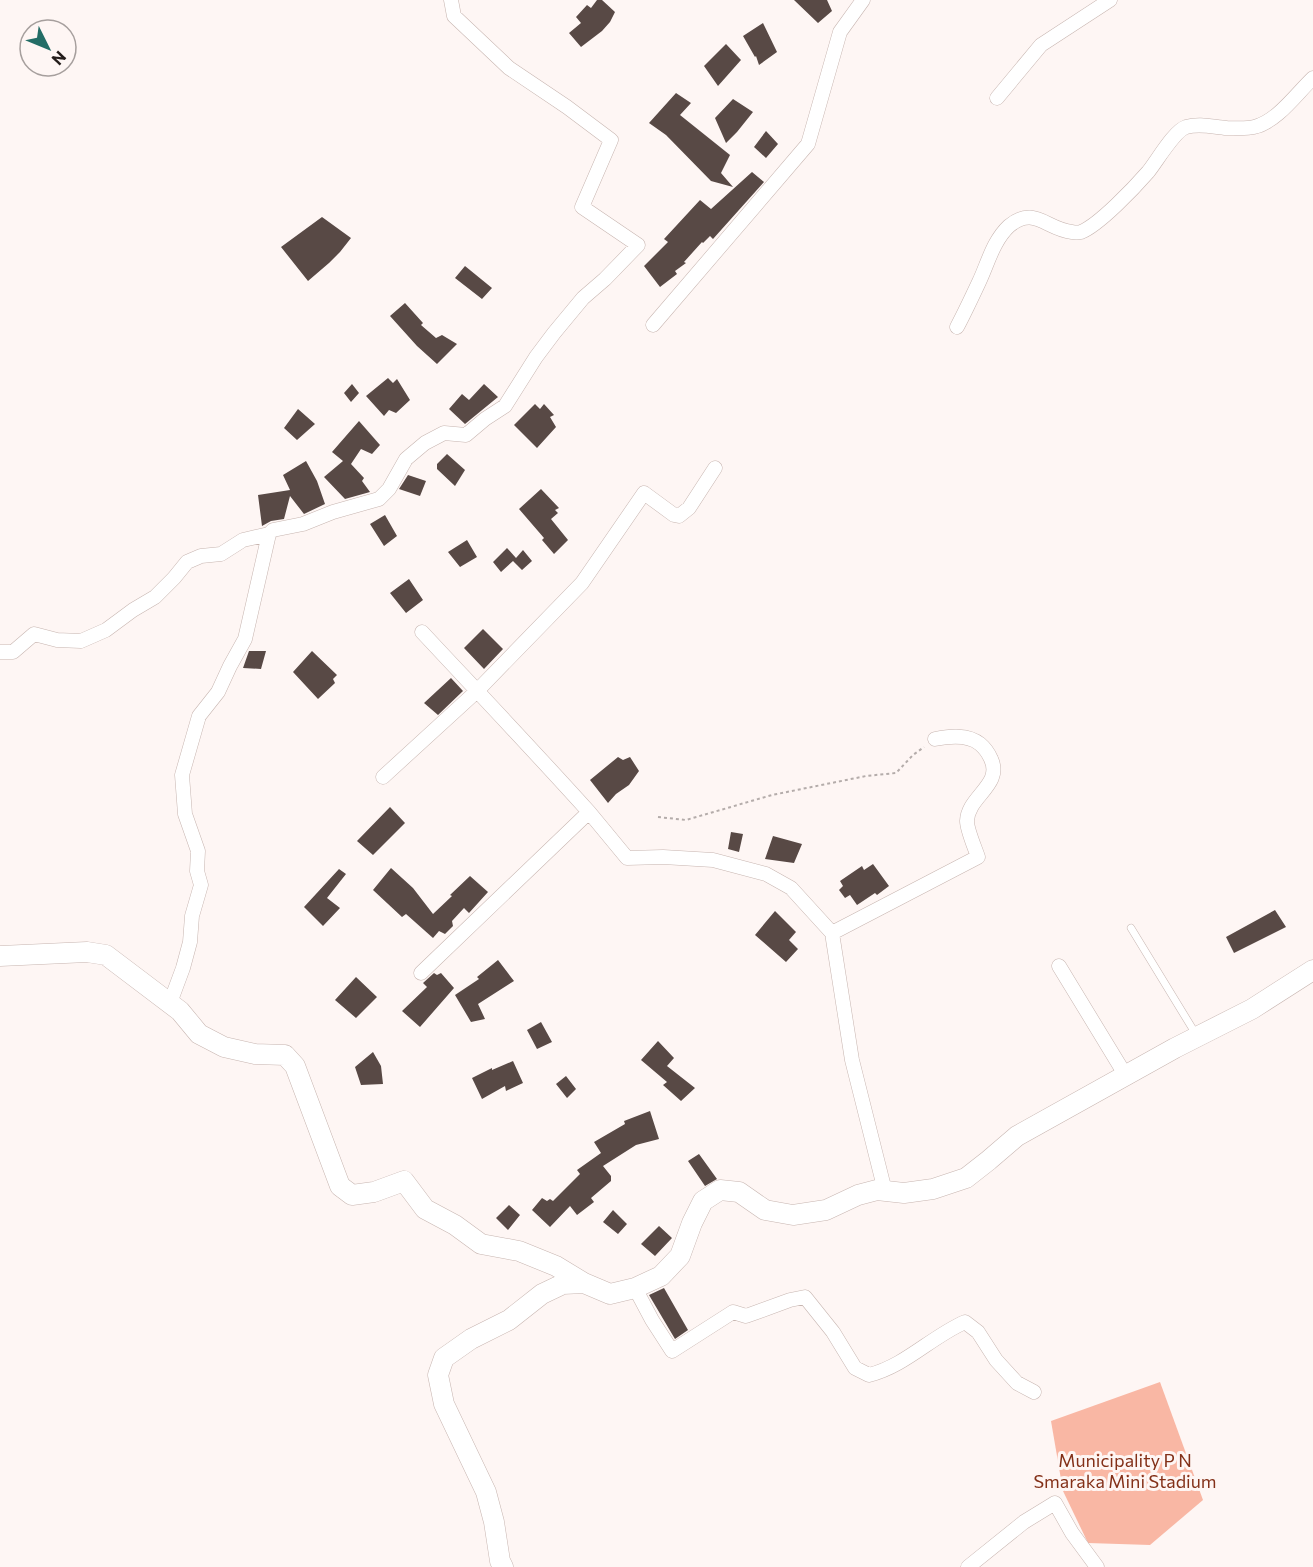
<svg xmlns="http://www.w3.org/2000/svg" width="1313" height="1567" viewBox="0 0 1313 1567" font-family="Commissioner,sans-serif">
<style>
.green{fill:#f9b7a4}
.building{fill:#584945}
.lines{fill:none;stroke-linecap:round;stroke-linejoin:round}
.lane-casing{stroke:#c7b5b0;stroke-width:8}
.street-casing{stroke:#c7b5b0;stroke-width:15}
.secondary-casing{stroke:#c7b5b0;stroke-width:21}
.path{stroke:#b4acaa;stroke-width:2;stroke-dasharray:3 3;stroke-linecap:butt}
.lane{stroke:#fff;stroke-width:7}
.street{stroke:#fff;stroke-width:14}
.secondary{stroke:#fff;stroke-width:20}
.labels{text-anchor:middle;stroke-width:6;stroke-linejoin:round;paint-order:stroke}
.park-label{font-size:18px;fill:#833018;stroke:#fef6f4}
</style>
<rect width="100%" height="100%" fill="#fef6f4"/>
<path class="green" d="M1160 1382 1203 1500 1150 1545 1088 1543 1063 1491 1051 1421Z"/>
<path class="building" d="M597 0H602L615 12 610 22 602 31 581 47 569 33 581 23 576 17 587 5 591 8Z
M794 0H827L832 11 818 23Z
M763 23 777 52 759 65 756 56 755 57 743 36Z
M726 44 741 60 718 86 704 66Z
M676 93 691 103 680 115 730 155 721 173 733 187 711 181 666 135 649 123Z
M733 99 753 112 737 132 726 143 715 118Z
M766 131 778 144 766 158 754 147Z
M752 172 764 182 713 239 710 236 703 243 702 242 684 262 686 263 675 271 677 274 660 287 644 266 668 242 664 239 700 200 711 209Z
M322 217 351 238 340 252 329 263 308 281 281 247Z
M465 266 492 288 482 299 455 278Z
M405 303 423 323 421 325 436 338 442 335 457 344 437 364 417 346 390 316Z
M388 378 393 383 397 379 410 400 396 413 389 410 384 416 366 396Z
M352 384 359 393 351 402 344 393Z
M484 384 498 397 465 424 449 409 462 394 469 400Z
M535 404 540 409 544 404 554 415 550 417 556 427 537 448 514 425Z
M298 409 315 424 297 440 284 428Z
M359 421 380 445 372 454 361 449 351 464 364 478 362 481 370 492 345 499 324 477 343 461 332 452Z
M447 454 465 470 455 486 437 469V464Z
M306 461 317 481 325 504 304 514 290 496 284 519 271 521 262 526 258 495 290 490 283 475Z
M408 475 426 481 420 496 399 489Z
M541 489 559 508 555 510 558 513 551 519 568 540 554 554 542 540 544 538 519 509Z
M385 515 397 536 384 546 370 524Z
M467 540 477 557 460 567 448 552Z
M507 548 516 558 523 550 532 561 522 570 513 561 501 572 493 562Z
M409 579 423 600 406 613 390 593Z
M483 629 503 649 484 669 464 648Z
M249 651H266L261 669 243 668Z
M312 651 337 675 333 679 335 683 318 699 293 672Z
M451 678 463 691 438 715 424 703Z
M618 757 623 760 630 757 639 771 629 785 616 794 608 803 590 780Z
M390 807 405 823 373 855 357 841Z
M731 832 743 834 739 852 728 849Z
M773 836 802 844 794 863 765 859Z
M873 864 889 886 877 895 875 893 857 905 850 895 845 898 839 890 843 886 840 881 862 866 864 870Z
M391 868 413 888 433 914 452 896 450 895 470 876 488 892 469 913 464 908 452 921 453 926 445 934 439 931 433 938 406 914 402 917 373 890Z
M339 869 346 874 327 898 340 908 323 926 304 907Z
M1275 910 1286 927 1234 953 1226 937Z
M775 911 796 932 789 940 798 949 786 962 755 935Z
M498 960 514 981 478 1004 485 1019 471 1022 455 995 479 979 477 977Z
M434 973 437 975 441 973 454 988 420 1027 402 1011 427 987 423 983Z
M356 977 377 997 356 1018 335 1000Z
M541 1022 552 1042 537 1049 527 1030Z
M658 1041 674 1058 667 1066 695 1088 681 1101 663 1085 667 1082 641 1060Z
M373 1052 381 1066 383 1084 361 1085 355 1067Z
M513 1061 523 1083 506 1091 505 1086 482 1099 472 1078 492 1068V1070Z
M566 1076 576 1089 567 1098 556 1084Z
M650 1111 659 1139 636 1145 603 1166 611 1176V1181L591 1198 594 1202 577 1215 570 1206 550 1227 532 1210 542 1198 547 1201 550 1199 553 1201 580 1174 577 1170 601 1153 594 1142 625 1124 624 1121Z
M699 1154 717 1179 705 1186 688 1161Z
M509 1205 520 1215 508 1230 496 1218Z
M613 1210 627 1224 618 1234 603 1222Z
M659 1226 672 1238 655 1256 641 1244Z
M664 1288 688 1330 675 1339 649 1295Z"/>
<g class="lines">
<g class="lane-casing">
<path id="lane" d="M1131 928 1197 1036"/>
</g>
<g class="street-casing">
<path id="street" d="M997 98 1041 45 1110 0
M653 325 808 144 840 32 863 0
M957 327C965 312 972 297 979 282 988 263 993 241 1009 226 1034 205 1046 229 1072 232 1076 233 1077 233 1081 232 1099 225 1135 187 1148 172 1157 161 1174 131 1186 127 1200 123 1213 127 1227 128 1236 128 1246 129 1254 127 1277 122 1297 93 1313 78
M0 652H13L34 634 57 640 81 641 106 630 133 610 155 597 174 578 187 562 201 556 221 554 243 540 269 534 273 530 303 524 333 512 379 499 389 489 406 459 425 443 444 433 466 435 485 419 505 406 536 357 554 333 583 298 605 279 638 245 582 207 611 140 567 107 509 68 454 16 451 0
M383 777 477 691 582 583 644 493 674 515 679 516 689 508 715 468
M589 812 627 858 663 857 713 860 766 874 791 888 832 933
M1059 966 1126 1076
M421 973 589 812C534 751 478 692 422 632
M170 1003 183 968 190 942 192 916 201 885 197 871 198 851 185 814 182 775 199 716 218 692 230 666 245 639 269 534
M885 1191 852 1060 832 933 978 857C975 848 967 830 967 821 968 796 1003 785 991 759 988 752 986 749 980 744 968 734 950 736 935 739
M635 1288 652 1320 672 1351 733 1312 746 1316 790 1300 805 1297 833 1332 855 1368 869 1375C905 1366 931 1337 965 1322L978 1332 996 1360 1017 1383 1034 1392
M968 1567 1024 1522 1055 1503 1072 1533 1097 1567"/>
</g>
<g class="secondary-casing">
<path id="secondary" d="M0 956 87 952 106 955 180 1011 199 1034 224 1047 255 1054 285 1055 295 1066 340 1186 352 1195 374 1192 404 1181 425 1209 455 1225 481 1244 519 1251 556 1266 584 1283
M503 1567 500 1561 494 1522 486 1492 444 1404 438 1375 444 1358 471 1339 509 1320 542 1294 563 1284 584 1283 610 1294 635 1288 661 1276 680 1256 692 1223 703 1201 720 1190 739 1192 765 1210 793 1215 826 1210 858 1195 877 1190 904 1193 933 1189 966 1178 989 1160 1017 1136 1175 1048 1252 1009 1313 970"/>
</g>
<path class="path" d="M658 817 686 820 772 795 866 776 896 773 913 755 924 747"/>
<use href="#lane" class="lane"/>
<use href="#street" class="street"/>
<use href="#secondary" class="secondary"/>
</g>
<g class="labels">
<g class="park-label">
<text x="1125" y="1467">Municipality P N<tspan x="1125" dy="21">Smaraka Mini Stadium</tspan></text>
</g>
</g>
<g transform="translate(48 48) rotate(133)"><circle r="28" fill="#fef6f4" stroke="#a69f9d" stroke-width="1.5"/>
<path d="M0-4.5L10 22L0 15L-10 22Z" fill="#236d66"/>
<text y="-9" font-size="16" font-weight="bold" text-anchor="middle" fill="#231c1a">N</text>
</g>
</svg>
